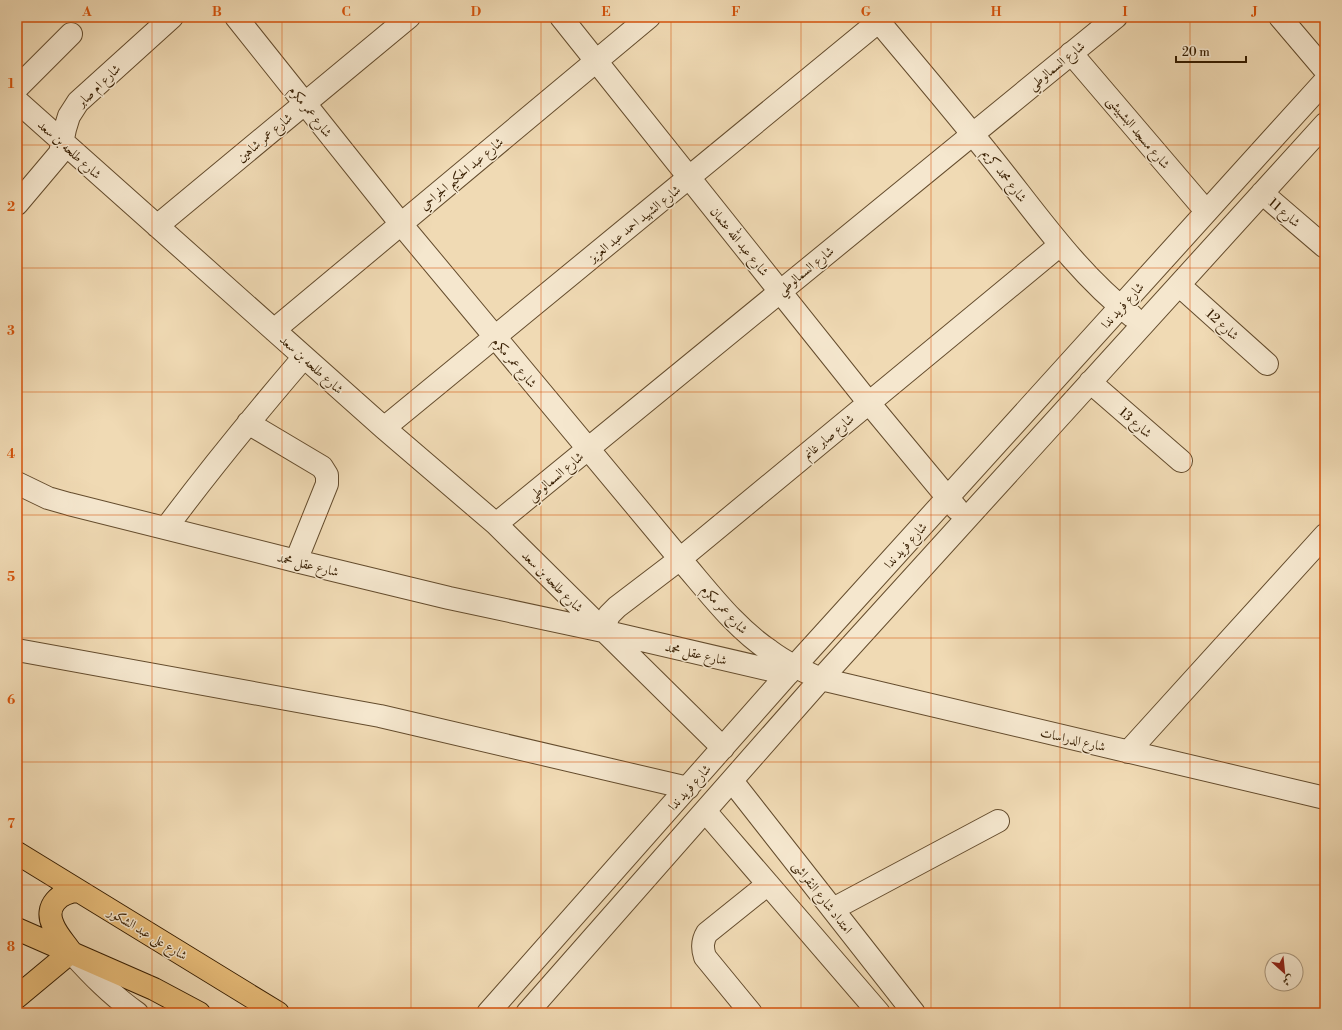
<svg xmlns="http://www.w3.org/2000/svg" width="1342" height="1030" viewBox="0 0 1342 1030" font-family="'Libre Bodoni',Amiri,serif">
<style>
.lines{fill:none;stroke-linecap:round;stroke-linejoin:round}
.minor-casing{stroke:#644c2d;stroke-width:24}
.major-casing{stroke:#361d00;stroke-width:24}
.minor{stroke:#f5e7ce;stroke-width:22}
.major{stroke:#e8bd7a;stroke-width:22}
.grid{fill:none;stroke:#d6530b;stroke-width:1;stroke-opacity:0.55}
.labels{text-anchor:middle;stroke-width:3;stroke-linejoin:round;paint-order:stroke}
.street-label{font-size:13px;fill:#361d00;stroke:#f5e7ce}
.neatline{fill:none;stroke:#d6530b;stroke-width:1.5}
.grid-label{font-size:13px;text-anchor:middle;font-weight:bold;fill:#d6530b}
</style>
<rect width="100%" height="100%" fill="#f0dab4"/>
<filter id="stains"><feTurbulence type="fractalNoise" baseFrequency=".005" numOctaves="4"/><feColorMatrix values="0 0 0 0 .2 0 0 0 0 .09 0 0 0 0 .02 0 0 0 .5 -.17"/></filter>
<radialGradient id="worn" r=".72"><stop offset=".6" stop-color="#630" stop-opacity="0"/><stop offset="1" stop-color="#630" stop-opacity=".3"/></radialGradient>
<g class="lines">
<g class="minor-casing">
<path id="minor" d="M236 17 401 224 680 559C708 591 734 627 770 651 786 663 803 671 821 679L1325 798
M561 17 869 403 957 509
M875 17C915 65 956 113 995 162 1038 216 1077 273 1132 316
M1280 17 1325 70
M1071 53 1206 211
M17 88 71 34
M17 101 384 428 496 524 723 748
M1262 193 1325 247
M17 204 60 153 65 129 69 116 78 102 172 17
M157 226 409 17
M1179 285 1267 364
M274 330 649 17
M1090 382 1181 461
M248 423 322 467 327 475V484L296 561
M384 428 884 17
M17 483 48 498 69 504 296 561 449 598 603 631 788 674
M496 524 1116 17
M166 528C210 469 256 413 304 357
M603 631 609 615 617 607 680 559 1060 245
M17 650 380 716 688 788
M1128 752 1325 535
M732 781 914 1013
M705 811 879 1013
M833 909 998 821
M71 952C91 974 112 996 137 1013
M488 1013 794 667 1325 81
M527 1013 821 679 1325 124
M751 1013 705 957C702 948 702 941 707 933L768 884"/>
</g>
<g class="major-casing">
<path id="major" d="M17 853 278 1013
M17 929 154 989 199 1013
M17 997 71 952C65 943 57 935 53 925 44 906 60 892 78 891"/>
</g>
<use href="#minor" class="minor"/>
<use href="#major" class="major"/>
</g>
<path class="grid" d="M152 17V1013M282 17V1013M411 17V1013M541 17V1013M671 17V1013M801 17V1013M931 17V1013M1060 17V1013M1190 17V1013M17 145H1325M17 268H1325M17 392H1325M17 515H1325M17 638H1325M17 762H1325M17 885H1325"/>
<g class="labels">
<g class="street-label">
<text transform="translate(1056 65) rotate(-39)" y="5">شارع السمالوطي</text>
<text transform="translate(98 85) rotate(-44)" y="5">شارع ام صابر</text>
<text transform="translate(311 111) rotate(52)" y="5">شارع عمر مكرم</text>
<text transform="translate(1139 132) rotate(50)" y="5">شارع مسجد البشبيشى</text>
<text transform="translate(264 137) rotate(-40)" y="5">شارع عمر شاهين</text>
<text transform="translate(70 149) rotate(42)" y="5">شارع طلحه بن سعد</text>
<text transform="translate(461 173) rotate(-40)" y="5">شارع عبد الحكيم الجراحي</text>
<text transform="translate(1005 175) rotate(52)" y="5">شارع محمد كريم</text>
<text transform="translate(1285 212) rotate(41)" y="5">شارع 11</text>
<text transform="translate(634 223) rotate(-39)" y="5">شارع الشهيد احمد عبد العزيز</text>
<text transform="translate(740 241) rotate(51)" y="5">شارع عبد الله عثمان</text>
<text transform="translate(805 270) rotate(-39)" y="5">شارع السمالوطي</text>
<text transform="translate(1122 305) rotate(-48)" y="5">شارع فريد ندا</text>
<text transform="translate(1223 324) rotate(42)" y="5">شارع 12</text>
<text transform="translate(515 362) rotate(50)" y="5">شارع عمر مكرم</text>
<text transform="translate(312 364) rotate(42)" y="5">شارع طلحه بن سعد</text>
<text transform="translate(1136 422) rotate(41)" y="5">شارع 13</text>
<text transform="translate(828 436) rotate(-40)" y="5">شارع صابر غانم</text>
<text transform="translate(555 476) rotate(-40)" y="5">شارع السمالوطي</text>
<text transform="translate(905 545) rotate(-48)" y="5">شارع فريد ندا</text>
<text transform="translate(308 564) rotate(14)" y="5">شارع عقل محمد</text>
<text transform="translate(553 581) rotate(45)" y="5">شارع طلحه بن سعد</text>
<text transform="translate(725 609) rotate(47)" y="5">شارع عمر مكرم</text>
<text transform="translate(696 653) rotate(13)" y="5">شارع عقل محمد</text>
<text transform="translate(1073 739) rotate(13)" y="5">شارع الدراسات</text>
<text transform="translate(689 787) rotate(-48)" y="5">شارع فريد ندا</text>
<text transform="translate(823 897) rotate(52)" y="5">امتداد شارع النقراشى</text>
<text transform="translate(148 933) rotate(31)" y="5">شارع على عبد الشكور</text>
</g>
</g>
<rect width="1342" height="1030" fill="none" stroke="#f0dab4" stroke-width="44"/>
<g transform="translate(1284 972) rotate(153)"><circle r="19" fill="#f5e7ce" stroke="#a9967c"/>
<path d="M0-3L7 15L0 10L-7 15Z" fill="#8f2418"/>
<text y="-6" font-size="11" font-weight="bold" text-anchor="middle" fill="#361d00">ش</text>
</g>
<path d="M1176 56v6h70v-6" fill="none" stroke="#361d00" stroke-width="2"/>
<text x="1182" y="56" font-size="12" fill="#361d00" stroke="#f5e7ce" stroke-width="3" paint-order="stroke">20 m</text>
<rect x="22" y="22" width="1298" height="986" class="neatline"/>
<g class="grid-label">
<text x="87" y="16">A</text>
<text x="217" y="16">B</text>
<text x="346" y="16">C</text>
<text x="476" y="16">D</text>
<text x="606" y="16">E</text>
<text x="736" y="16">F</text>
<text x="866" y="16">G</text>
<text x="996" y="16">H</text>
<text x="1125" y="16">I</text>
<text x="1255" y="16">J</text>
<text x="11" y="88">1</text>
<text x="11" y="211">2</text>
<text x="11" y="335">3</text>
<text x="11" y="458">4</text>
<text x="11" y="581">5</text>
<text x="11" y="704">6</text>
<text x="11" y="828">7</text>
<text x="11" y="951">8</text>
</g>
<rect width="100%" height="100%" filter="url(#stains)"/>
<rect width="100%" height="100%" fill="url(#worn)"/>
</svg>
